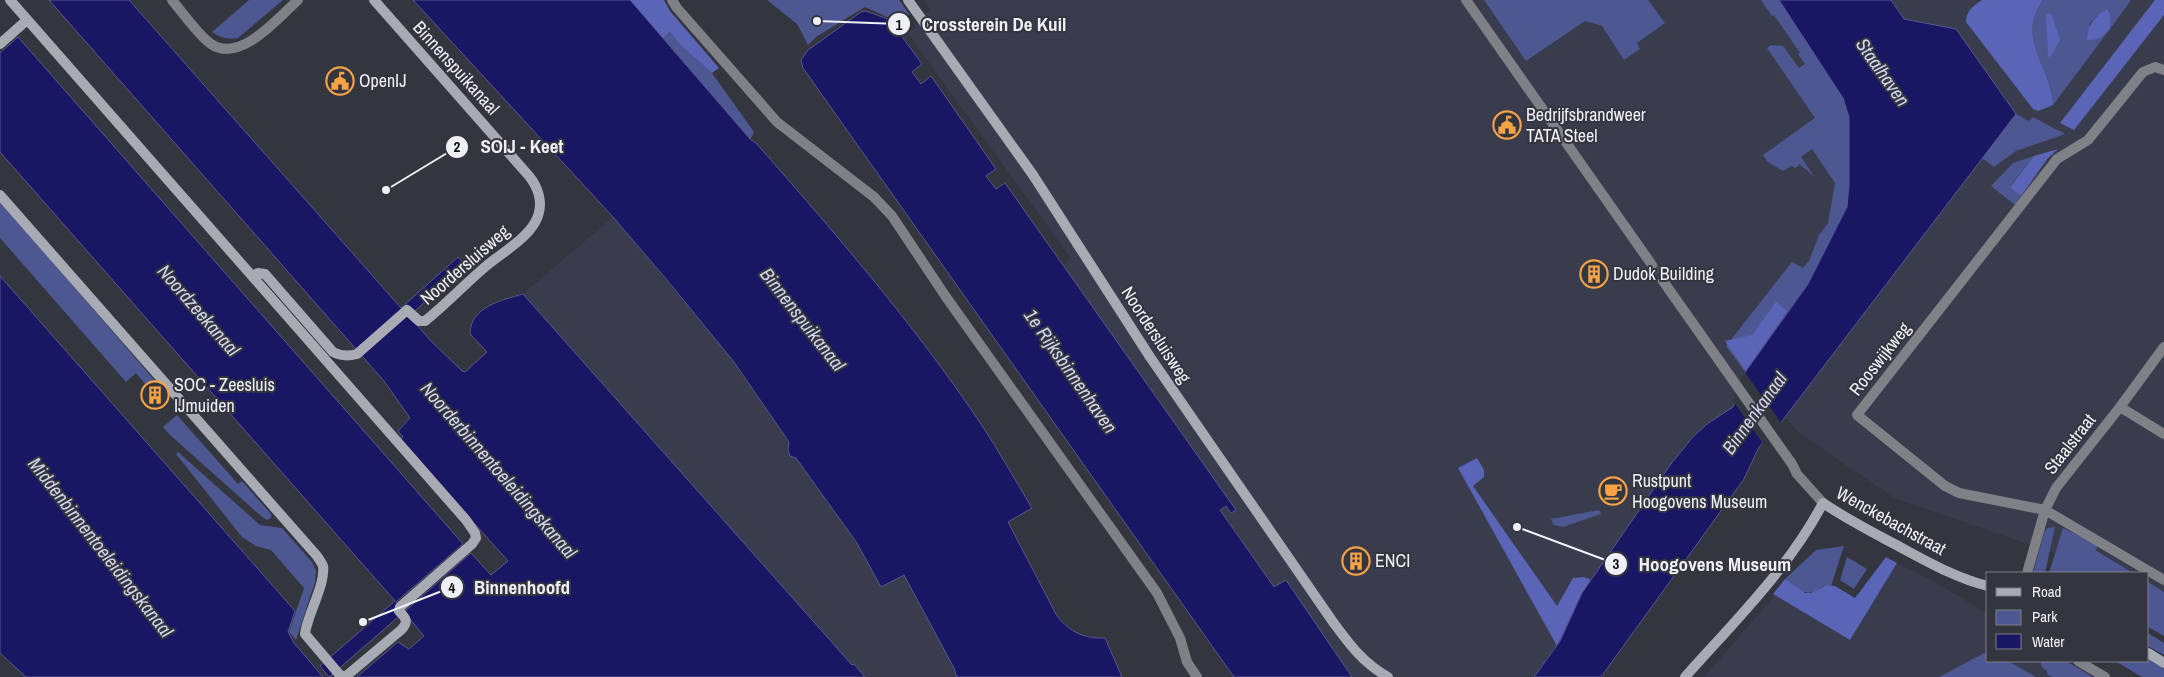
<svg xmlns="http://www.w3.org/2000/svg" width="2164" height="677" viewBox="0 0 2164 677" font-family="'Archivo Narrow',sans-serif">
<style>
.built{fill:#393c4c}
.green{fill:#4d5792}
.forest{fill:#5a65b8}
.water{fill:#191663;stroke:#59578f}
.pier{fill:#33353f}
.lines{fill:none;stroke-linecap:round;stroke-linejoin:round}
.street-tunnel{stroke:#4f515a;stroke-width:10;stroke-dasharray:10 5;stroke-linecap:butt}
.street{stroke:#7f8186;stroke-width:10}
.secondary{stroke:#a8abb3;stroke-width:10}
.labels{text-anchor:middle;stroke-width:4;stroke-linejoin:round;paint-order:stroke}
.street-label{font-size:18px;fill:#eef0f6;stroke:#33353f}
.poi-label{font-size:18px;fill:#eef0f6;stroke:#33353f;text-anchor:start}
.water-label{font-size:19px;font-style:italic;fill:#d0d5ec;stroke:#33353f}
.leader{fill:none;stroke:#eef0f6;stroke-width:2}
.callout-dot{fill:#eef0f6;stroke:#33353f;stroke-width:2}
.mark-label{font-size:15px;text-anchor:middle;font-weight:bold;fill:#111}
.callout-label{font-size:19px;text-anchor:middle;font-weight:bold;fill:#eef0f6;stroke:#33353f;stroke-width:4;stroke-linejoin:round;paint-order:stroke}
</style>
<rect width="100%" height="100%" fill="#33353f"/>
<path class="built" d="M924 0H2164V610L2148 601V573H2097L2072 559 1894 498 1798 432 1773 405 1549 677H1332L1051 273 1071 258 908 34 930 9Z
M613 217 734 362 789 443 788 450 790 456 796 458 857 543 881 586 904 575 954 668 957 677H865L854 665 852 666 523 294Z
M1897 563 1935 582 1988 614V661H2066L2093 677H1704L1775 595 1850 640Z"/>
<path class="green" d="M249 0H283L238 38C228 40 221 38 212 32Z
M767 0H899L909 14 907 26 865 7 816 37 808 45 797 24Z
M1484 0H1648L1665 23 1637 43 1640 49 1624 60 1602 26 1585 21 1526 61Z
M1761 0H1779L1843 98 1849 117V185L1847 207 1808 284 1746 373 1726 346 1792 262 1803 268 1809 261 1819 235 1828 223 1835 183 1812 149 1801 157 1814 176 1799 164 1796 168 1791 166 1783 171 1768 162 1763 155 1815 118 1767 48 1771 45 1783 46 1799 68 1805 64 1798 54 1800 53 1774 15 1772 16Z
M2043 0H2131L2110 29 2109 10C2100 13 2095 17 2089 25L2101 37 2107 33 2053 105C2052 68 2015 39 2043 0Z
M670 32 679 44 712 73 754 132 750 140 663 38Z
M2016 114 2029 121 2033 117 2065 134 2016 151 1994 167 1982 158Z
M2034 156 2010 186 2021 196 2015 205 1991 186 2013 163Z
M0 201 162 389 159 391 156 388 152 392 136 373 126 382 0 238Z
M177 415 238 484 242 481 271 514V518L267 520 262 517 169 434 163 427Z
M178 452 260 525 282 528 312 562 316 571 315 582 296 640 289 632 304 588 271 550 256 546 242 537 176 454Z
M1599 510 1601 514 1563 527 1554 525 1551 519Z
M2055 527 2045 573H2033L2044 533 2047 528Z
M2063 528 2099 545 2095 550 2133 573H2049Z
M1844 546 1831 586C1823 584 1820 590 1813 592 1803 595 1790 587 1785 579L1816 550Z
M1847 557 1867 569 1854 589 1840 580Z
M2148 582 2164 592V636L2148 627Z
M2148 633 2164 643V655L2148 646Z
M1988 651V661H2008L2036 677H1939Z
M2148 659 2164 669V677H2142L2115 661H2148Z
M2040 661H2066L2093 677H2052L2047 674V671L2042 667Z"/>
<path class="forest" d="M630 0H664L670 11 719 68 712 73 679 44 670 32 663 38Z
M1982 0H2043C2015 39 2052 68 2053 105L2038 111 2033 109 1966 22C1966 11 1973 6 1982 0Z
M2155 0H2164V15L2074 130 2060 123Z
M2107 9 2110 13V29C2105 36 2096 41 2087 40 2087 25 2095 16 2107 9Z
M2049 13 2052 15 2060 40 2051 56 2048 57 2046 16Z
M2058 149 2048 158 2021 196 2010 187 2034 156Z
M1776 302 1787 311 1746 371 1725 341 1752 335Z
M1477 458 1484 470V477L1473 486 1557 606 1573 578 1584 577 1591 580 1582 593 1557 646 1458 468Z
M1886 557 1897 563 1850 640 1773 594 1785 579 1805 593H1811L1827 585 1835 586 1855 598Z"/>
<path class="water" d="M49 0H129L401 308 458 257 466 266 409 316 430 340 462 371 465 372 487 352 470 334C470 307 502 300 523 294L852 665 854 664 865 677H357L398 642 409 649 424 636 404 612 329 677 320 666 395 601 0 152V53L18 37 463 544 396 602 404 612 471 553 491 575 508 561 400 440 403 437 398 431 410 418 384 381Z
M413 0H630L750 139 756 143C835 233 914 324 981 424 999 451 1015 480 1032 508L1008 522 1057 616C1070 632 1084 639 1105 638L1122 677H957L954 668 904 575 881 587 857 543 796 458 790 456 788 450 789 442 734 362 667 280 613 217Z
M1779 0H1891L1904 19 1956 29 2016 114 1782 421 1759 447 1744 479 1601 677H1534L1560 641 1582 593 1671 464 1692 438 1707 424 1733 407 1746 371 1808 284 1847 207 1849 185V117L1843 98Z
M866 11 890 20 922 64 912 72 921 84 931 76 996 169 986 176 996 189 1005 183 1236 510 1231 513 1226 506 1220 510 1274 587 1286 580 1352 677H1234L803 68 801 60 808 50 861 12Z
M0 276 295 611 288 632 294 643 323 677H26L0 653Z"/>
<path class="pier" d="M1744 371 1782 424 1764 445 1733 401Z"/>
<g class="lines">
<path class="street-tunnel" d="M1652 265 1663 281"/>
<path class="street" d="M172 0C182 12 199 36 211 44 240 64 278 18 298 0
M672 0 677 8 777 122 874 197 892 216 946 297 1157 593 1180 638 1187 662 1197 677
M1466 0 1652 265
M2164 70 2155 67 2143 72 2088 140 2057 159 1857 415 1945 486 1959 493 2045 510 2164 580
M1663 281 1792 464 1797 474 1823 503
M2120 407 2164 434
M2027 573 2045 510 2056 488 2120 407 2164 347
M2078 661 2105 677"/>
<path class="secondary" d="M10 0 466 520 475 533 476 538 472 544 400 607 399 611C406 618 409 622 401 630L345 677
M908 0 1033 175 1150 357 1333 622C1350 645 1363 663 1388 677
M0 44 27 20
M0 195 317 556C319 559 322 563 323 566 326 584 307 615 305 634L339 674 344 677
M252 276 258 273 265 274 333 352C340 356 349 356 357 354L407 310 419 321H425C446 304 465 284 485 267 502 252 530 238 538 216 543 202 538 187 529 176L374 0
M2148 653 2164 663
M1685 677C1734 622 1789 568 1823 503 1848 520 1874 533 1900 547 1928 562 1956 578 1988 586"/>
</g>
<defs>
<g id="civic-ring" transform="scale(1.4375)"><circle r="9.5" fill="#33353f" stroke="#f6a247" stroke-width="1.5"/><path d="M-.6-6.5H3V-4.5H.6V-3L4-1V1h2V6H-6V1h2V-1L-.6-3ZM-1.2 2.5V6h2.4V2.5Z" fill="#f6a247"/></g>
<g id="building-ring" transform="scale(1.4375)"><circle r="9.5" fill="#33353f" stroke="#f6a247" stroke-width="1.5"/><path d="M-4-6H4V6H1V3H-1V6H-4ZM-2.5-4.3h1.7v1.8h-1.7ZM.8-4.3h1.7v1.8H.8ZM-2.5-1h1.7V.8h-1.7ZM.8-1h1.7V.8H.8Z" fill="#f6a247"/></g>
<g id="cafe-ring" transform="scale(1.4375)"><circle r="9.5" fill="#33353f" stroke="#f6a247" stroke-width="1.5"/><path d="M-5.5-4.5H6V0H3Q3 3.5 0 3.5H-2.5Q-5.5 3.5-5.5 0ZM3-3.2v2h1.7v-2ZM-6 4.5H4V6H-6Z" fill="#f6a247"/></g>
</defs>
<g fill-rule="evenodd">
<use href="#civic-ring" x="340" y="81"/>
<use href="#civic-ring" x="1507" y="125"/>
<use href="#building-ring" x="1594" y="274"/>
<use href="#building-ring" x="155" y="395"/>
<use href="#cafe-ring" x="1613" y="491"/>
<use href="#building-ring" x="1356" y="561"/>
</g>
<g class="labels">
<g class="street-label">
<text transform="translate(456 68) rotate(48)" y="6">Binnenspuikanaal</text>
<text transform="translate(465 265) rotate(-41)" y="6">Noordersluisweg</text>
<text transform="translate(1156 335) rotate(57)" y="6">Noordersluisweg</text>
<text transform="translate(1880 359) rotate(-52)" y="6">Rooswijkweg</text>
<text transform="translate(2070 444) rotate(-52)" y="6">Staalstraat</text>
<text transform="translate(1891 521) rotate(29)" y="6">Wenckebachstraat</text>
</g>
<g class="poi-label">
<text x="359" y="87">OpenIJ</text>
<text x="1526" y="121">Bedrijfsbrandweer<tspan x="1526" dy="21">TATA Steel</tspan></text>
<text x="1613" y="280">Dudok Building</text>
<text x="174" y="391">SOC - Zeesluis<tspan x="174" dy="21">IJmuiden</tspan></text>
<text x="1632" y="487">Rustpunt<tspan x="1632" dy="21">Hoogovens Museum</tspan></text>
<text x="1375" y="567">ENCI</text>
</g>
<g class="water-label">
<text transform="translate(1883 72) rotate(55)" y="7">Staalhaven</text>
<text transform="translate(199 310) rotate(49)" y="7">Noordzeekanaal</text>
<text transform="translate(803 319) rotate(52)" y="7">Binnenspuikanaal</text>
<text transform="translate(1071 371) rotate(55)" y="7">1e Rijksbinnenhaven</text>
<text transform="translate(1754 413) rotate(-54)" y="7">Binnenkanaal</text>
<text transform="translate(499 470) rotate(49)" y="7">Noorderbinnentoeleidingskanaal</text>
<text transform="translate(101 547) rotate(52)" y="7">Middenbinnentoeleidingskanaal</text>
</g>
</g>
<path class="leader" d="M817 21L899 24M386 190L457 147M1517 527L1616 564M363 622L452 587"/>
<g class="callout-dot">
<circle cx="817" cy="21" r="5"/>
<circle cx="386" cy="190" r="5"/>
<circle cx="1517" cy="527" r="5"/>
<circle cx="363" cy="622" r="5"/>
<circle cx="899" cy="24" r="12"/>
<circle cx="457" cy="147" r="12"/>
<circle cx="1616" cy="564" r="12"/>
<circle cx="452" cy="587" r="12"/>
</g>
<g class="mark-label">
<text x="899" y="30">1</text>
<text x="457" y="152">2</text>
<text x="1616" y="569">3</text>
<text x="452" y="593">4</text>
</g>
<g class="callout-label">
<text x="994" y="31">Crossterein De Kuil</text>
<text x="522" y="153">SOIJ - Keet</text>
<text x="1715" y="571">Hoogovens Museum</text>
<text x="522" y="594">Binnenhoofd</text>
</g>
<rect x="1986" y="572" width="162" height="90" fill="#33353f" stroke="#7e8088"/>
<rect x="1996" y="588" width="25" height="8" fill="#a8abb3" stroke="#7e8088"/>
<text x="2032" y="597" font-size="15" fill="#eef0f6">Road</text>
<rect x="1996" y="610" width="25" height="15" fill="#4d5792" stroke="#7e8088"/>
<text x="2032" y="622" font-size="15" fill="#eef0f6">Park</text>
<rect x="1996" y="634" width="25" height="15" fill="#191663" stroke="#7e8088"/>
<text x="2032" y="647" font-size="15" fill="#eef0f6">Water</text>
</svg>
